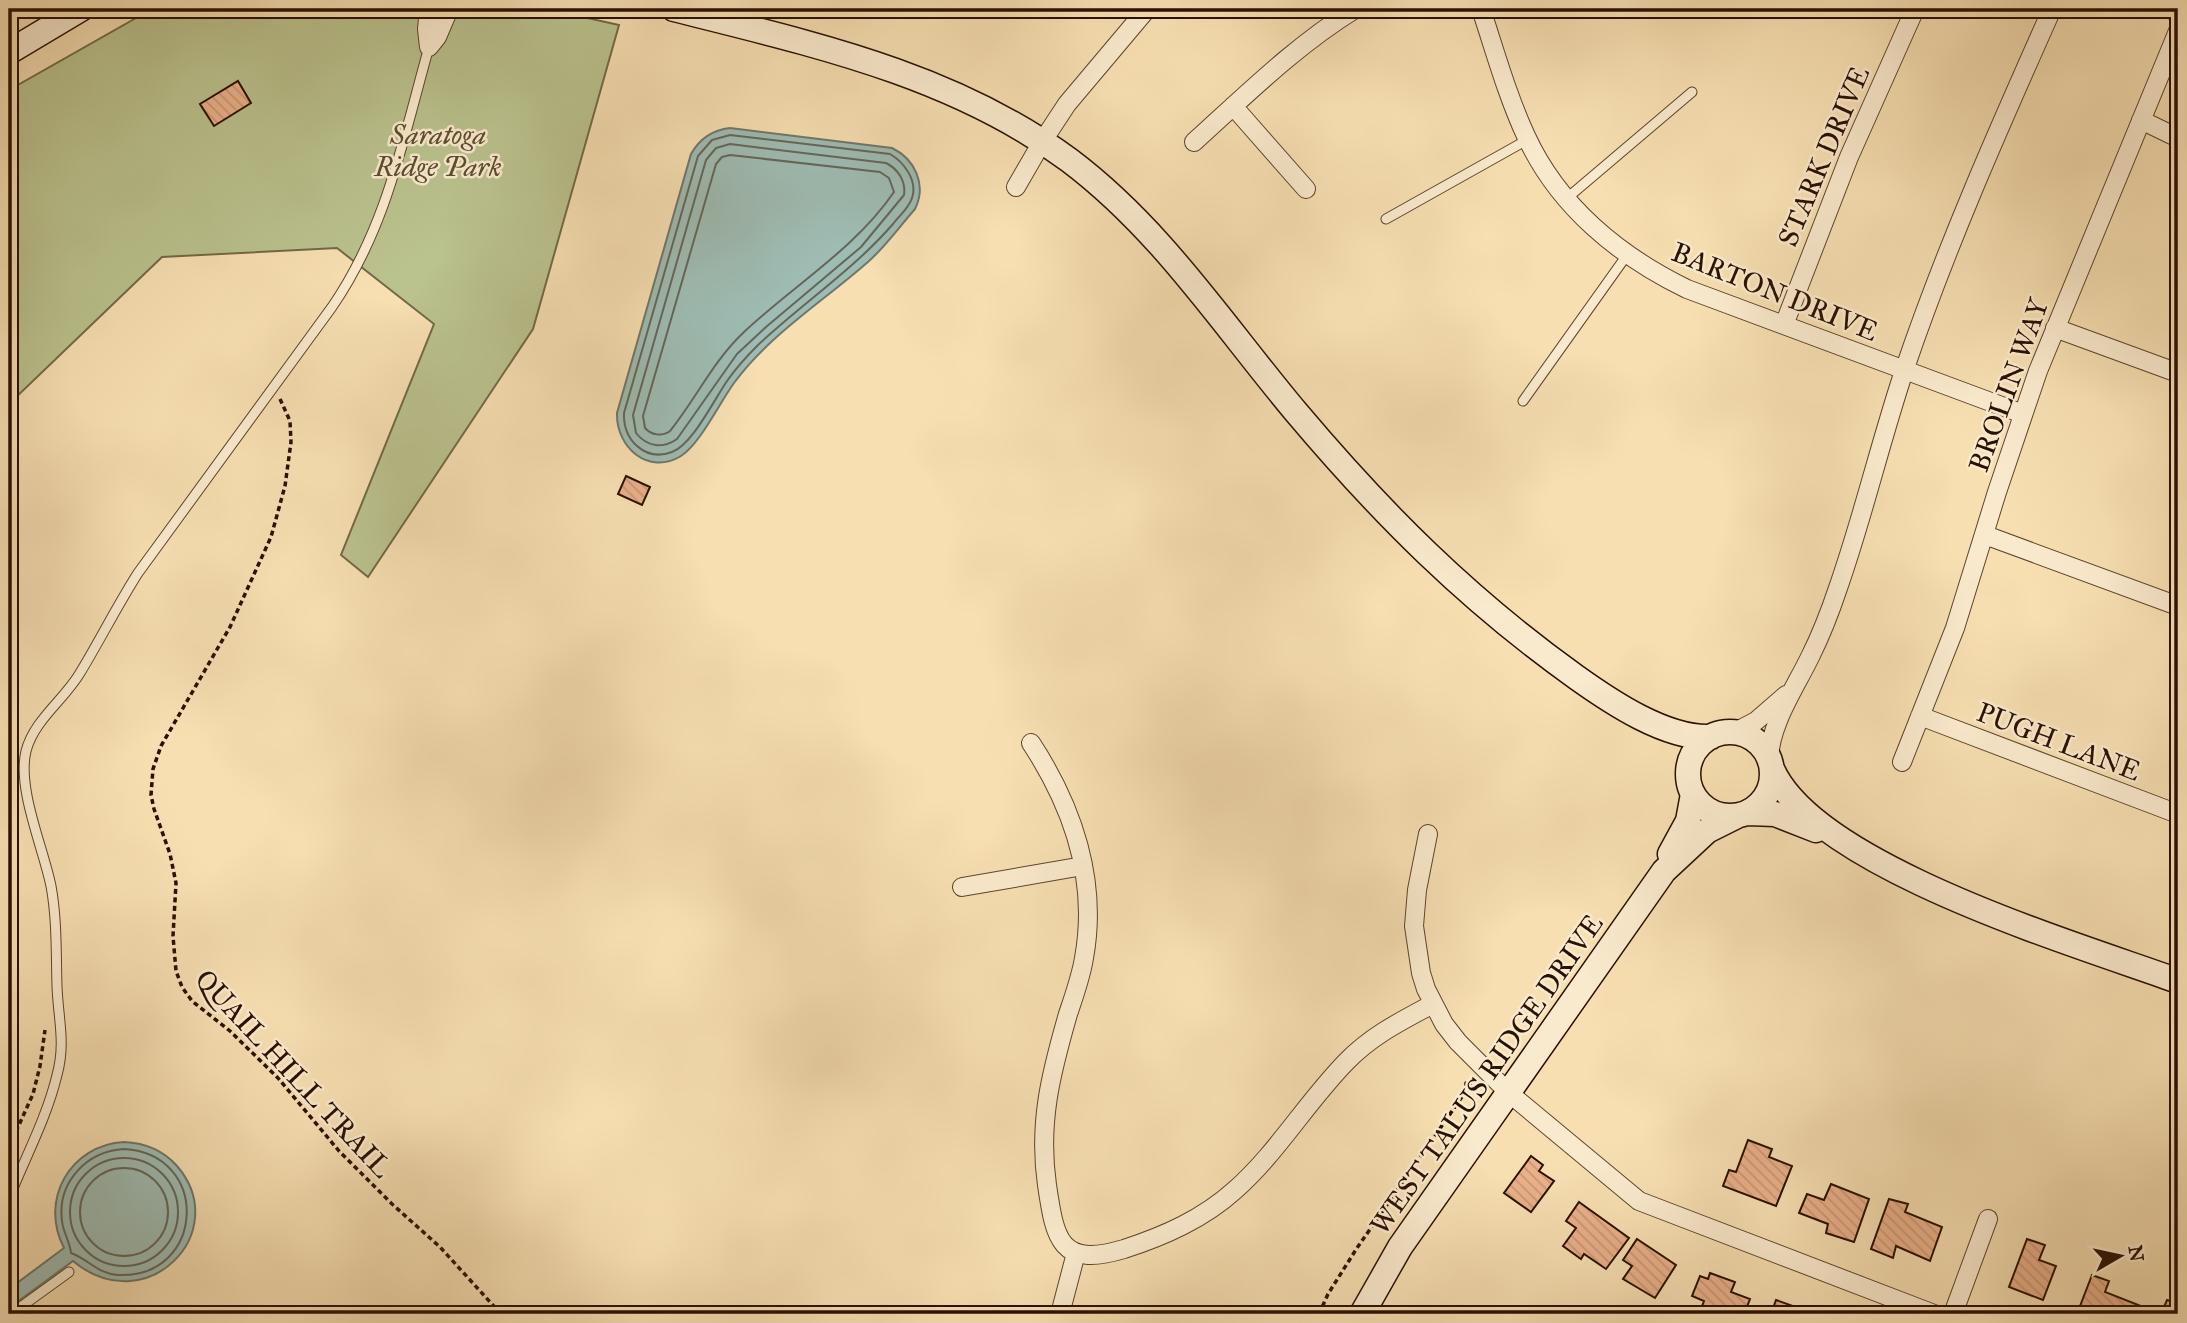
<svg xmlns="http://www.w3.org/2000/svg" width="2187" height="1323" viewBox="0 0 2187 1323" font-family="'IM FELL Great Primer',serif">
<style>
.park{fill:#bac28e;stroke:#726947;stroke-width:2}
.water{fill:#9ebcb3;stroke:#6f776b;stroke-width:2}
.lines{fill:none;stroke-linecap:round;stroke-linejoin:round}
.shore{stroke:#64665a;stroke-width:2}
.building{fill:url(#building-back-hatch);stroke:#291000;stroke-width:2}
.lane-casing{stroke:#5c442c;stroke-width:11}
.street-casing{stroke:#5c442c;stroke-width:20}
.secondary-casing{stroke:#291000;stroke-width:27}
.path{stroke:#291000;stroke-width:3.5;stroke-dasharray:5 3.5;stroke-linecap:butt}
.lane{stroke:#faeacd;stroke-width:9}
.street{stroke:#faeacd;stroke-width:18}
.secondary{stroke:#faeacd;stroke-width:24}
.labels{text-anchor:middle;stroke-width:5;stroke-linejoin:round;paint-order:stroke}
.park-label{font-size:28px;font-style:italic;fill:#5c4e32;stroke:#faeacd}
.street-label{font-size:28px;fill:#291000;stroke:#faeacd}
</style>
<defs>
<pattern id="building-back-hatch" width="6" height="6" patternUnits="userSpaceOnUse" patternTransform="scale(1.75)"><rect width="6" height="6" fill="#eab18a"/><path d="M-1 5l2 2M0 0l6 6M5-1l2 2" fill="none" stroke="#c99775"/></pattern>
</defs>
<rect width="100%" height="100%" fill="#f7dfb2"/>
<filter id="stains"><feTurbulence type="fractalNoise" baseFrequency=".00286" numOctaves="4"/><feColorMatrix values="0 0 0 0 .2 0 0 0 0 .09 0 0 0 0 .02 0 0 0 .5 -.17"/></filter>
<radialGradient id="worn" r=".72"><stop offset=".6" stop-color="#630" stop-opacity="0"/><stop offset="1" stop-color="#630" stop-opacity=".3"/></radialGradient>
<path class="park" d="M152 9H547L619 25 533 329 368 577 341 555 434 324 337 248 162 257 9 404V90Z"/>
<path class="water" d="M730 128 892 148C915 159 927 185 915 209 900 226 886 246 869 261 824 301 770 334 734 383 720 402 700 444 681 456 648 476 616 447 617 413L691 154C700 138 712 130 730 128Z
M124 1142C145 1143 163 1150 177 1166 234 1232 146 1322 73 1261L9 1308V1289L64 1248C39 1200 70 1145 124 1142Z"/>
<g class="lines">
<path class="shore" d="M730 135 890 154C904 162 918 181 912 198 909 208 899 216 893 224 853 270 803 303 758 345 747 356 736 368 727 381 714 400 692 445 672 452 645 462 623 440 624 413L698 156 712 140Z
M730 144 886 163C898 169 906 181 904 195L861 247 766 327 737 354 677 439C663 449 647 447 636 433L633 415 706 160 716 148Z
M730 155 880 172 889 178 894 192C855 249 794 285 744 332 713 361 696 399 670 431 662 437 651 435 645 428L643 416 716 164 722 157Z
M124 1149C212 1154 205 1279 118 1275 98 1274 88 1259 71 1253 70 1242 63 1232 62 1221 57 1182 87 1151 124 1149Z
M70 1212a54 54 0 1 1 108 0a54 54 0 1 1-108 0Z
M80 1212a44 44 0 1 1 88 0a44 44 0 1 1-88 0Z"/>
</g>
<path class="building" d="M238 81 251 103 214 126 200 104Z
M626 476 650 487 642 505 618 494Z
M1748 1140 1772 1149 1769 1157 1792 1166 1776 1206 1723 1186 1729 1170 1736 1172Z
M1531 1156 1543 1165 1539 1171 1554 1181 1531 1212 1504 1193Z
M1831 1184 1869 1199 1854 1242 1826 1233 1828 1224 1799 1213 1807 1194 1824 1200Z
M1889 1199 1908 1204 1905 1212 1942 1227 1930 1261 1896 1246 1893 1258 1871 1249Z
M1579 1202 1629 1238 1606 1269 1584 1254 1581 1259 1563 1246 1576 1228 1566 1221Z
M1637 1239 1676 1265 1655 1298 1623 1279 1632 1266 1623 1260Z
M2027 1239 2045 1245 2039 1260 2056 1266 2043 1300 2009 1287Z
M1710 1273 1735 1282 1731 1292 1750 1299 1744 1314H1699L1704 1301 1692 1296 1700 1276 1708 1279Z
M2092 1275 2109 1281 2105 1292 2141 1306 2138 1314H2077Z
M1776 1300 1810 1312 1809 1314H1771Z
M2167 1300 2178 1304V1314H2161Z"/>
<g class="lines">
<g class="lane-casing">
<path id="lane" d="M1566 199 1692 92
M1386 219 1527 140
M1523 401 1627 255
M9 1198C25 1158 47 1117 57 1075 66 1043 58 1018 57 986 56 952 57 919 51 886 43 847 17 789 26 751 34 720 64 700 80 673 100 640 117 606 138 573L332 307C387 227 403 139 429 47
M11 1314 69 1272"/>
</g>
<g class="street-casing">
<path id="street" d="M1481 9C1495 51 1507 95 1526 136 1558 206 1619 256 1687 289L2023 414
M2170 9 2178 13
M429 47 437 37 449 9
M429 47 427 29 429 9
M1233 106 1306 189
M2141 120 2178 138
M1194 142C1246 95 1295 46 1355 9
M1016 187 1042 142 1067 104 1147 9
M1784 325 1849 157 1915 9
M2055 328 2178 373
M1985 535 2178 606
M1920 716 2178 814
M1733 733 1756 721 1786 695
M1031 743C1073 807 1098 881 1084 958 1081 977 1074 996 1068 1014 1051 1073 1038 1123 1047 1185 1055 1240 1060 1268 1124 1249 1164 1236 1203 1219 1235 1190 1277 1153 1306 1103 1346 1062 1371 1036 1401 1021 1433 1004
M1769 759C1770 724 1795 688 1810 657 1821 635 1830 612 1838 588 1863 517 1880 443 1904 371 1946 247 1999 128 2052 9
M1902 762 1955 628 1997 492 2038 371 2178 31
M1428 834 1417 890 1414 926 1421 973 1426 989 1444 1024 1458 1042 1509 1093 1639 1201 1934 1314
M962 887 1083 866
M1060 1314 1076 1253
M1953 1314 1988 1219"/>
</g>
<g class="secondary-casing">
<path id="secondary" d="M674 9C812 44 952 74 1069 160 1161 229 1223 325 1296 412 1382 514 1467 599 1576 677 1611 702 1666 739 1711 737
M9 52 81 9
M1688 774a42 42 0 1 1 84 0a42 42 0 1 1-84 0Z
M1772 769C1815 867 2079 945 2178 981
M1748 813 1775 814 1816 830
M1670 854 1688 821 1693 794
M1362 1314 1400 1247 1664 871 1707 831 1737 816"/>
</g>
<path class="path" d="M280 399 290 421 291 442 285 486 271 537 230 627 161 746 153 769 151 795 154 809 170 854 176 883 173 936 176 971 182 987 192 1001 230 1031 278 1078 339 1151 392 1204 440 1247 501 1314
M9 1147 33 1094 40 1066 45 1030
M1319 1314 1328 1294 1357 1248 1466 1091V1083H1472"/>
<use href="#lane" class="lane"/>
<use href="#street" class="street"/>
<use href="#secondary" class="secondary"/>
</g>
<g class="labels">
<g class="park-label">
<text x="438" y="144">Saratoga<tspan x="438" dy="32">Ridge Park</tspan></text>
</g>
<g class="street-label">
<text transform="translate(1823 156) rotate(-67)" y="10">STARK DRIVE</text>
<text transform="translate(1775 291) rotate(22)" y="10">BARTON DRIVE</text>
<text transform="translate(2008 385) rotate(-70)" y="10">BROLIN WAY</text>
<text transform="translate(2059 741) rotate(21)" y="10">PUGH LANE</text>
<text transform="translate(294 1073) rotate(47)" y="10">QUAIL HILL TRAIL</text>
<text transform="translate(1486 1074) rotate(-55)" y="10">WEST TALUS RIDGE DRIVE</text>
</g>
</g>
<rect width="2187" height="1323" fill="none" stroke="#f7dfb2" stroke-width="35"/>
<rect x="10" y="10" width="2166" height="1302" fill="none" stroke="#291000" stroke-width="3.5"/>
<rect x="18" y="18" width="2152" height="1288" fill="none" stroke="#291000" stroke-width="2"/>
<g transform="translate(2120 1256) rotate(81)" stroke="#faeacd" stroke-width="5" paint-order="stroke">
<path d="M0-5L12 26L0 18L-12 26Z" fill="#291000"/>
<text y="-10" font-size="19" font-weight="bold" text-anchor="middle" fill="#291000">N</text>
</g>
<rect width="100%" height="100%" filter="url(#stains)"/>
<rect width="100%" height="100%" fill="url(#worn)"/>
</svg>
